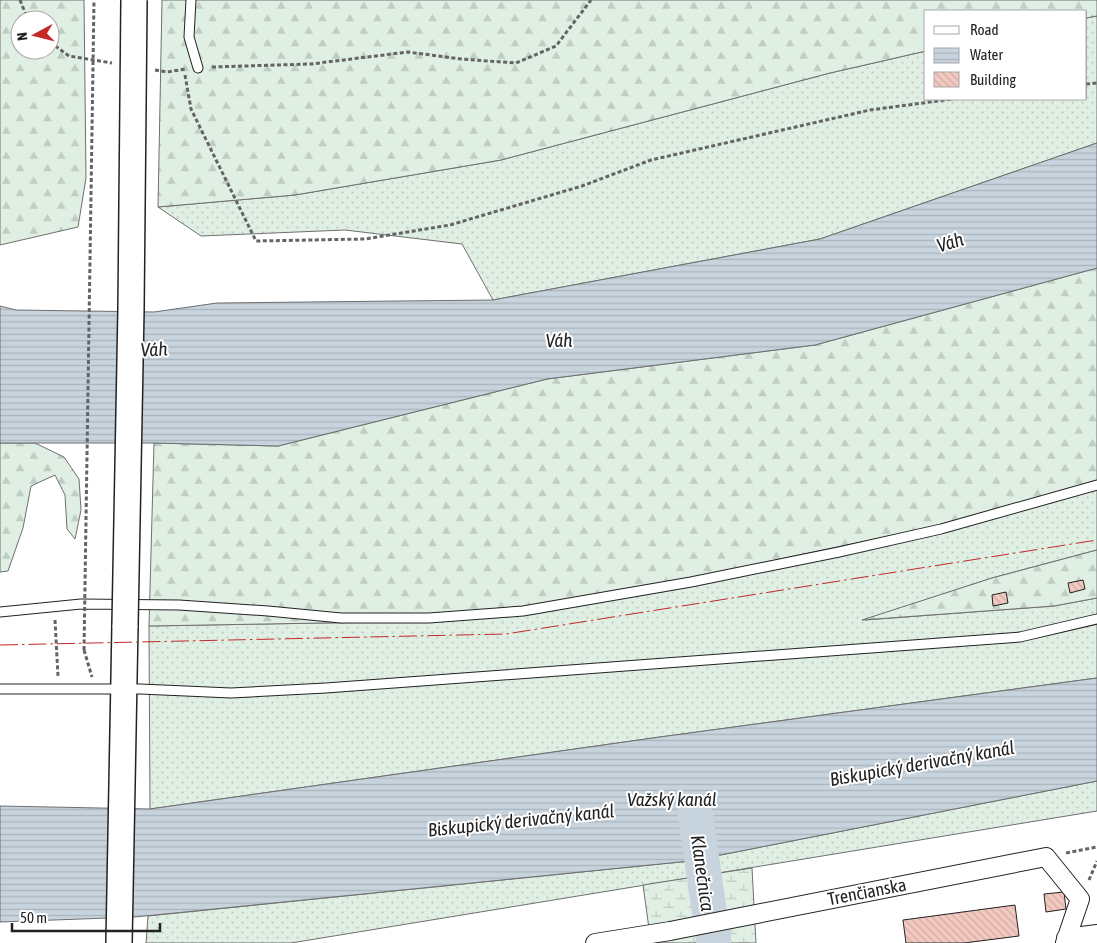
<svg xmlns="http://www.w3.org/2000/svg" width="1097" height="943" viewBox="0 0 1097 943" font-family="'Asap Condensed',sans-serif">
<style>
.grass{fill:url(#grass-dots);stroke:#6f6f6f}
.forest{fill:url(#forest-firs);stroke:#6f6f6f;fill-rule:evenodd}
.wetland{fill:url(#wetland-marsh);stroke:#6f6f6f}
.water{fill:url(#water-rules);stroke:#6f6f6f}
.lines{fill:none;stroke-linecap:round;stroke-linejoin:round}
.river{stroke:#c7d3dd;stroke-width:35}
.building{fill:url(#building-back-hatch);stroke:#222}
.lane-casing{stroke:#222;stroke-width:11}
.street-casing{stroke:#222;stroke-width:20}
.secondary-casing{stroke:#222;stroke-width:28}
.path{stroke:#646464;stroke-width:3;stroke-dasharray:4 2.5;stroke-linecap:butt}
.lane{stroke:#fff;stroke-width:9}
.street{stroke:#fff;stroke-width:18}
.secondary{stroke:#fff;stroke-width:25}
.secondary-bridge-casing{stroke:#222;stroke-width:28;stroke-linecap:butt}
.path-bridge{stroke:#646464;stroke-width:3;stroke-dasharray:4 2.5;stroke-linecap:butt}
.secondary-bridge{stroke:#fff;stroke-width:25}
.power{stroke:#c62828;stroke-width:1;stroke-dasharray:18 4 2.5 4;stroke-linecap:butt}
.labels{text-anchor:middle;stroke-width:4;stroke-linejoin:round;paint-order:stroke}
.street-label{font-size:18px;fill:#222;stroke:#fff}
.water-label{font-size:19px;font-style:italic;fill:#222;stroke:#fff}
</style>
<defs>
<pattern id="grass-dots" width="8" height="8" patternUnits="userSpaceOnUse" patternTransform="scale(1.25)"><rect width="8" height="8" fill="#e0efe3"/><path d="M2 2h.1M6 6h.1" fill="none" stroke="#c0cdc2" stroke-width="1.8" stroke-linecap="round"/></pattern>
<pattern id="forest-firs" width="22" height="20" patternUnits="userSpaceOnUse" patternTransform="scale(1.25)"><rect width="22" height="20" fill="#e0efe3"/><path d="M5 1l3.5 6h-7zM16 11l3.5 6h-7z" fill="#c0cdc2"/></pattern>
<pattern id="wetland-marsh" width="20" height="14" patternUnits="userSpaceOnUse" patternTransform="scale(1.25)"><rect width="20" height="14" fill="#e0efe3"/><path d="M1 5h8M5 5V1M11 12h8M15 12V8" fill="none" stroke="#c0cdc2"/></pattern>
<pattern id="water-rules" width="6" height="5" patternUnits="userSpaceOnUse" patternTransform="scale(1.25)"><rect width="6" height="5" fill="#c7d3dd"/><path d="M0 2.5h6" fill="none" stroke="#abb5bd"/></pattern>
<pattern id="building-back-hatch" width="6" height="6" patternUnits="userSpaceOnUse" patternTransform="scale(1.25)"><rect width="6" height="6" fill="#f3c9c0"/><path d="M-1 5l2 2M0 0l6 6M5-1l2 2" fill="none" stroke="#d0aca5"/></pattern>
</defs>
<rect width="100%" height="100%" fill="#fff"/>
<path class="grass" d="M1097 16V143L820 239 493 300 462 244 345 230 201 236 158 207 295 195 501 160 830 73 926 51V99H1086V18Z
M1097 489V550L992 578 865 620 1054 606 1097 598V678L660 737 150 809 149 626 439 621 575 604 766 562 989 515Z
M1097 781V811L291 943H146L148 916 690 861Z"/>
<path class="forest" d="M0 0H84L86 178 78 227 0 245ZM20 20H50V50H20Z
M162 0H1097V16L1086 18V11H926V51L830 73 501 160 295 195 158 207Z
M1097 268V489L989 515 766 562 575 604 439 621 149 626 154 443 278 446 547 379 815 345Z
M0 443H35L64 457 79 479 81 510 75 539 67 529 65 495 55 475 31 486 23 528 8 571 0 572Z
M1097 550V598L1054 606 862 620 992 578Z"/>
<path class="wetland" d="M752 868 756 943H651L643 885Z"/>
<path class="water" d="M1097 143V268L815 345 547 379 278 446 154 443H0V306L16 310 154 312 217 303 493 300 820 239Z
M1097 678V781L690 861 135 917 0 922V806L150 809 660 737Z"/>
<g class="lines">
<path class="river" d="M695 813 714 943"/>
</g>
<path class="building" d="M1083 580 1085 589 1070 593 1068 583Z
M1006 592 1008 603 993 606 992 595Z
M1064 892 1066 909 1046 912 1044 894Z
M1015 905 1019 936 964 943H906L903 920Z"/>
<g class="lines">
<g class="lane-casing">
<path id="lane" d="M191 0 189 37 198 68
M0 612 81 604 179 605 268 611 341 618H429L523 611 691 582 839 552 941 529 1097 485
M0 689H140L231 693 326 688 1020 637 1097 619"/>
</g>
<g class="street-casing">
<path id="street" d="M1066 938 1097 934
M595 943 670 931 1046 857 1080 899 1065 943"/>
</g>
<g class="secondary-casing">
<path id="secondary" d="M119 943 125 625"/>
</g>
<path class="path" d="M20 0 28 20
M50 42 69 56 112 63
M212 67 311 64 408 52 461 59 516 63 556 46 591 0
M155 70 167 72 186 69
M185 75 191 109 256 241 365 239 450 225 582 186 651 160 870 110 953 99
M1086 84 1097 83
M55 620 58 676
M84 650 92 677
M1066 853 1097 847
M1089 880 1097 861"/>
<use href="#lane" class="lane"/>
<use href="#street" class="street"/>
<use href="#secondary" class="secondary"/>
<g class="secondary-bridge-casing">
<path id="secondary-bridge" d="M125 625 131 309 134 0"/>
</g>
<path class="path-bridge" d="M84 650 94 0"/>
<use href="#secondary-bridge" class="secondary-bridge"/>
<path class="power" d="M0 645 506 634 1097 540"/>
</g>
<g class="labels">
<g class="street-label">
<text transform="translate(867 892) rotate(-11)" y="6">Trenčianska</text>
</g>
<g class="water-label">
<text transform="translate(950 242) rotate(-17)" y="7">Váh</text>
<text transform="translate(559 340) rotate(-1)" y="7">Váh</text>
<text transform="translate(154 349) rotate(-2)" y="7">Váh</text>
<text transform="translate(922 763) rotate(-10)" y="7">Biskupický derivačný kanál</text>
<text x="672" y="806">Važský kanál</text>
<text transform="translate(521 820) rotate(-6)" y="7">Biskupický derivačný kanál</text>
<text transform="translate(703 873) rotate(82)" y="7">Klanečnica</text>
</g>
</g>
<rect x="924" y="10" width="162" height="90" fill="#ffffff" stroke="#a7a7a7"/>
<rect x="934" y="26" width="25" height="8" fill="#ffffff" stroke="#a7a7a7"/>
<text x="970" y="35" font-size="15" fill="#222222">Road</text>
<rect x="934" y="48" width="25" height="15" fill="url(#water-rules)" stroke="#a7a7a7"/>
<text x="970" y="60" font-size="15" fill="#222222">Water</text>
<rect x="934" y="72" width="25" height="15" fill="url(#building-back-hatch)" stroke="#a7a7a7"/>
<text x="970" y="85" font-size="15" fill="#222222">Building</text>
<g transform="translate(35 35) rotate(263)"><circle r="24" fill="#ffffff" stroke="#a7a7a7"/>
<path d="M0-4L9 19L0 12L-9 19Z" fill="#c62828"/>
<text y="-8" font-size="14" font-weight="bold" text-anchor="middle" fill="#222222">N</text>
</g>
<path d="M12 923v8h148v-8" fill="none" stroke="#222222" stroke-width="2.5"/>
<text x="20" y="923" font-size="15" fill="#222222" stroke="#ffffff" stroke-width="4" paint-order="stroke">50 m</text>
</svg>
